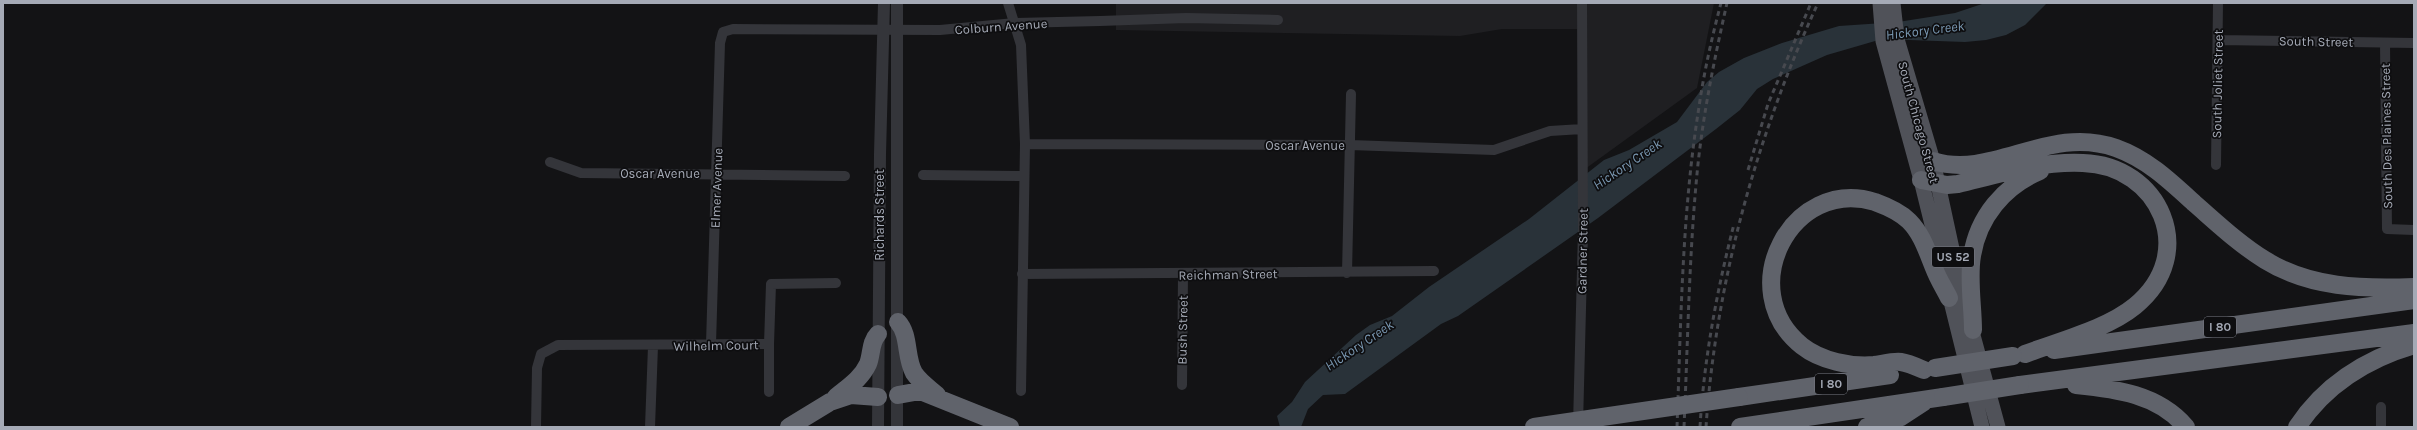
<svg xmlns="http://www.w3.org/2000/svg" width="2417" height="430" viewBox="0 0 2417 430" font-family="Karla,sans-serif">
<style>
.built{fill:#1f1f22}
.water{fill:#293239}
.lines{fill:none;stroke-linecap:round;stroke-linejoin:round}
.minor{stroke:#34353a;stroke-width:10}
.tertiary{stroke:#34353a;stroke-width:12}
.primary{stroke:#505259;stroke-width:15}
.motorway{stroke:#60636b;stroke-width:18}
.rail{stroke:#47494f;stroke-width:3;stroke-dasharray:5 4;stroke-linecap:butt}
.motorway-bridge{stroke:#60636b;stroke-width:18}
.labels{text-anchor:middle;stroke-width:3.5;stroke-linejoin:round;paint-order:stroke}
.shield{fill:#0e0e10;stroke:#787b84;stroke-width:1}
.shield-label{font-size:12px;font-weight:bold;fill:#a5aab6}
.street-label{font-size:13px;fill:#a5aab6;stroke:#0e0e10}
.water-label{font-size:14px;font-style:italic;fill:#7a98b2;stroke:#0e0e10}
</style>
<rect width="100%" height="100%" fill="#131315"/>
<path class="built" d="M1116 3H1577V29H1502L1460 36 1116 30Z
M1586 3H1714L1697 88 1585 169Z"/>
<path class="water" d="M1985 3H2047L2025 25 2006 35 1986 40 1965 42 1882 39 1827 55 1773 79 1757 89 1740 110 1716 129 1598 218 1458 316 1441 324 1345 394 1323 395 1308 409 1301 427H1280L1277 416 1292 402 1305 382 1356 335 1370 325 1392 316 1429 287 1529 219 1604 160 1629 150 1677 122 1707 82 1719 72 1744 58 1782 43 1839 26 1898 22 1955 13Z"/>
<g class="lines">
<path class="minor" d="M1008 3 1021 45 1025 144 1021 391
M2218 40 2414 43
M2385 43 2387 229 2414 230
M1025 144 1350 145 1494 150 1550 131 1582 129
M550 162 581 173 845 176
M2216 165 2218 3
M923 175 1024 176
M1347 273 1351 94
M1022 274 1434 271
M711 344 720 43 723 32 733 29 940 30 1015 23 1100 21 1186 18 1278 20
M769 344V392
M1182 385 1183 274
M1578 425 1583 231 1582 3
M536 427 537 368 541 354 558 345 769 344 771 284 836 283
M650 427 653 346
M2381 427V407"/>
<path class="tertiary" d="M878 427 880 154 884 3
M897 427V3"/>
<path class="primary" d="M1880 3 1883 41 1921 180 1982 427
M1893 3 1897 39 1933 161 1962 295 1998 427"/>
<path class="motorway" d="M1933 161C1993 180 2049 124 2116 148 2147 159 2170 181 2194 203 2217 223 2239 244 2265 260 2310 288 2362 289 2414 287
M1921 180 1947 185 1958 184C1999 174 2040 161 2083 163 2159 165 2200 253 2135 306 2107 329 2059 341 2025 354
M898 322C910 335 905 357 914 373 920 382 929 388 937 395
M1973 330C1973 307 1968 278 1972 256 1978 217 2004 186 2040 171
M2054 350 2414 300
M1924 370C1917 367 1908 363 1901 362 1893 361 1882 364 1874 365 1851 367 1821 361 1802 346 1732 290 1792 176 1875 202 1886 206 1900 212 1909 221 1922 234 1927 251 1934 268 1938 279 1944 288 1949 298
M2020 385 2414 333
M2076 385C2116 389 2158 394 2186 427
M898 395 920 391 1010 427
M836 397C848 387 861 379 868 364 872 354 870 342 878 334
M1739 397 1890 375
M789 427 830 402 851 395 878 397
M1740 427 1943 397
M1867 427 1901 417 1924 402
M2297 427C2325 385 2366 359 2414 345"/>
<path class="rail" d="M1748 170 1768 104 1811 3
M1677 427C1681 321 1682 212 1699 107 1704 72 1712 37 1721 3
M1684 427C1688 339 1689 251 1698 164 1704 109 1715 56 1727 3
M1700 427C1704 359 1717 290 1734 224
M1706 427C1716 281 1757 135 1818 3"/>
<path class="motorway-bridge" d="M1935 368 2013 356
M1943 397 2020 385
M1534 427 1739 397"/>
</g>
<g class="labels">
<g class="shield">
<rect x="1932" y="247" width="42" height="20" rx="3"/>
<rect x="2204" y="317" width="32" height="20" rx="3"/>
<rect x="1815" y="374" width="32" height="20" rx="3"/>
</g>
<g class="shield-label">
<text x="1953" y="261">US 52</text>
<text x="2220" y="331">I 80</text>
<text x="1831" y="388">I 80</text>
</g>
<g class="street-label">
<text transform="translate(1001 26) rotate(-4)" y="5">Colburn Avenue</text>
<text transform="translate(2316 41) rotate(1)" y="5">South Street</text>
<text transform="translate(2217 84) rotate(-89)" y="5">South Joliet Street</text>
<text transform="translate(1919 122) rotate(75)" y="5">South Chicago Street</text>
<text transform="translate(2386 136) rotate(-91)" y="5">South Des Plaines Street</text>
<text x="1305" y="150">Oscar Avenue</text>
<text x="660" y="178">Oscar Avenue</text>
<text transform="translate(716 188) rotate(-88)" y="5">Elmer Avenue</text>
<text transform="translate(879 215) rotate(-90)" y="5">Richards Street</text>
<text transform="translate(1582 251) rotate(-89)" y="5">Gardner Street</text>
<text transform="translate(1228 274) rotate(-1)" y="5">Reichman Street</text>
<text transform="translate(1182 330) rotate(-89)" y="5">Bush Street</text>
<text transform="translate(716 345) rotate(-1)" y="5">Wilhelm Court</text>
</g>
<g class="water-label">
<text transform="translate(1925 30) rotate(-7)" y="5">Hickory Creek</text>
<text transform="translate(1627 164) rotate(-34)" y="5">Hickory Creek</text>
<text transform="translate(1359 345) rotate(-34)" y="5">Hickory Creek</text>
</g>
</g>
<rect width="2417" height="430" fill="none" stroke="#a5aab6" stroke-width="8"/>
</svg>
